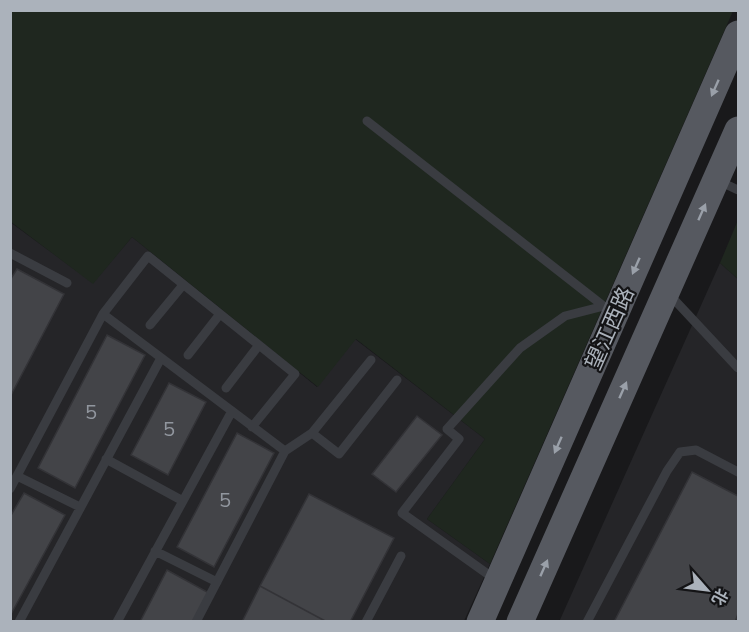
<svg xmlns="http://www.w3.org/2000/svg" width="749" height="632" viewBox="0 0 749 632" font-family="Mulish,'Noto Sans SC',sans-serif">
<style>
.built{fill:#252528}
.green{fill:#1f271f}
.building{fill:#434448;stroke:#333337;stroke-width:1.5}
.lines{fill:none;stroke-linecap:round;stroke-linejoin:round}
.lane{stroke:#3a3c41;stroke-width:9}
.primary{stroke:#565960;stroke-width:27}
.oneway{fill:#9aa0a9}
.labels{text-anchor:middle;stroke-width:4.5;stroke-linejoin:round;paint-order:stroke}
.number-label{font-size:20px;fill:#91969e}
.street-label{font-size:22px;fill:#abb2bb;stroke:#141416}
</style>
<rect width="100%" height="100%" fill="#19191b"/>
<path class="built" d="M10 222 93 283 132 237 317 387 355 339 485 439 427 519 490 564 464 621H11Z
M720 263 738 279V621L559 622Z"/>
<path class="green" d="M11 11H733L490 564 427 519 485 439 356 339 318 387 132 237 93 284 11 222Z
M738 220V279L720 263Z"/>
<path class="building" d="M17 269 64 294 10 397V280Z
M107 335 145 355 75 488 38 468Z
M169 383 206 402 168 475 131 455Z
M417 416 442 435 396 492 372 474Z
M237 433 274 453 214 567 177 547Z
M692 472 738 496V614L735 622H614Z
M24 493 65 515 10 616V517Z
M309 494 394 538 350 622H327L260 586Z
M167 570 209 593 193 622H140Z
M260 586 327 622H242Z"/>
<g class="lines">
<path class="lane" d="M367 121 606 308
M719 181 738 190
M10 253 67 283
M668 293 738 368
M103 314 148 256 295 374 252 427
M150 325 183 285
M188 355 220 314
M226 388 259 345
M312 433 371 360
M285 451 312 433 339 454 397 380
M106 459 183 501
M17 476 80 507
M10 489 103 314 285 451 196 622
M155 551 217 582
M496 580 402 513 459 439 447 429 520 348 565 316 604 306
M19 622 161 358
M117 622 232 411
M366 622 401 556
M587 622 667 471 680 452 696 450 738 472"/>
<path class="primary" d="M480 622 738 34
M520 622 738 130"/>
</g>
<defs><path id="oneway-solid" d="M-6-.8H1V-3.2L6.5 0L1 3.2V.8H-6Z" transform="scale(1.5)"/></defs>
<g class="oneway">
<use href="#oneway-solid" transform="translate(715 88) rotate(114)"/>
<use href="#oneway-solid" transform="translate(702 212) rotate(-66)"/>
<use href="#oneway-solid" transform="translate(636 266) rotate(114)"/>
<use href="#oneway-solid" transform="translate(623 390) rotate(-66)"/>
<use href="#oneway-solid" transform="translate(558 445) rotate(114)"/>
<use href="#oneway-solid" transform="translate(544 568) rotate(-66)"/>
</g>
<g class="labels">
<g class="number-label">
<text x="91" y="419">5</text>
<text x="169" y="436">5</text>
<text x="225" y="507">5</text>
</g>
<g class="street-label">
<text transform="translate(609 328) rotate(-66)" y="8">望江西路</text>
</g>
</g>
<rect width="749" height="632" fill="none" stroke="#abb2bb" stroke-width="24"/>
<g transform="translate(707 590) rotate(118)" stroke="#141416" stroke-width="4.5" paint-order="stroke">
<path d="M0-4.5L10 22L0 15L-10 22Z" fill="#abb2bb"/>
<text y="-9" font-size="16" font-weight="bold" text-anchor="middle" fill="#abb2bb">北</text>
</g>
</svg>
